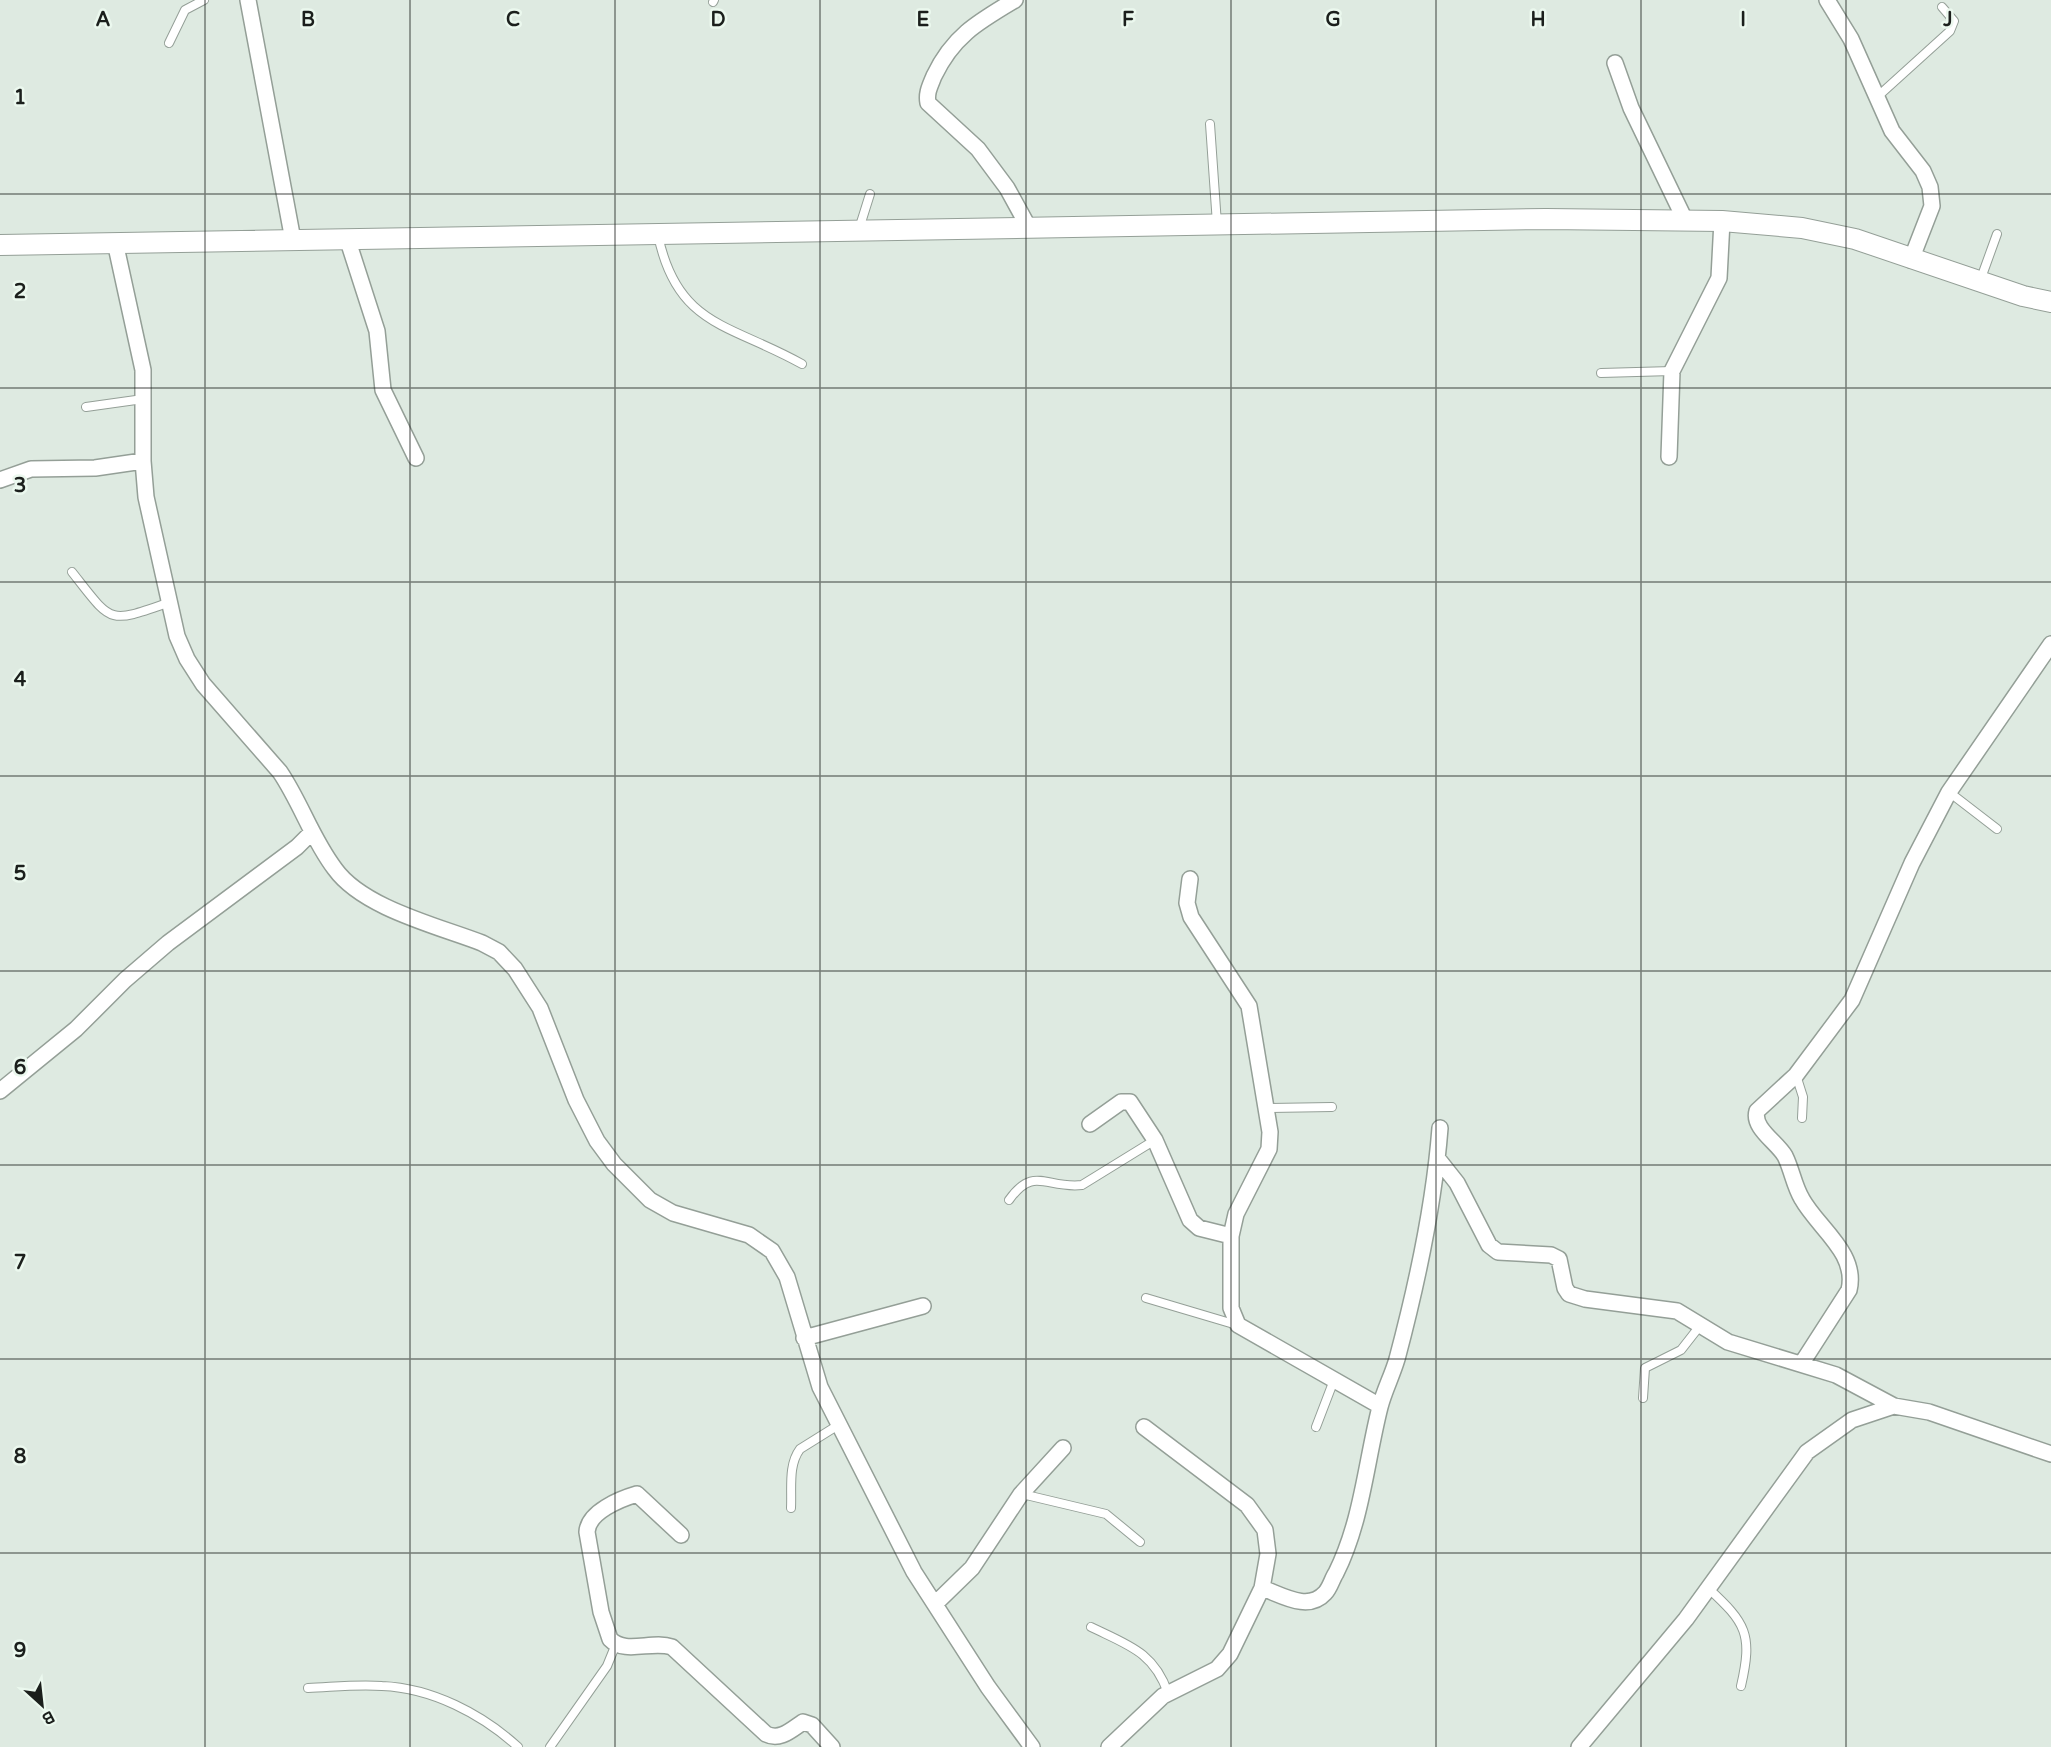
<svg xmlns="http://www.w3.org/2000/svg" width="2051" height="1747" viewBox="0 0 2051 1747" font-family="'Varela Round',sans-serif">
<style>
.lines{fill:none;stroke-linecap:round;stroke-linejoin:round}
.service-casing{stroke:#949f97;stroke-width:10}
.minor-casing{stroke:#949f97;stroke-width:18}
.tertiary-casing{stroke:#949f97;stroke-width:22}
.service{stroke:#fff;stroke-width:8}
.minor{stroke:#fff;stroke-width:15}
.tertiary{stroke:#fff;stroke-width:20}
.grid{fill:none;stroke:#1b1f1c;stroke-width:1.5;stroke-opacity:0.55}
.grid-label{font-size:20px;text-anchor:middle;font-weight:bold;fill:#1b1f1c;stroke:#ebf8ee;stroke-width:5;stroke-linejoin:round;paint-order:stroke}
</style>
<rect width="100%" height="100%" fill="#deeae1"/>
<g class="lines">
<g class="service-casing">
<path id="service" d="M713 2 714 0
M169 43 185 10 204 0
M1876 98 1950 31 1954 21 1942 7
M1210 124 1217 224
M859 229 870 194
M658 235C677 327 731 324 802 364
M1980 281 1997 234
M1601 373 1672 371
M86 407 143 399
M72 572C113 624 107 624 170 602
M1949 792 1997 829
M1796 1075 1803 1097 1802 1118
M1267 1108 1332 1107
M1009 1200C1034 1165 1046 1189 1082 1185L1155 1140
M1146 1298 1237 1325
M1643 1398 1645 1368 1681 1350 1699 1327
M1316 1427 1334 1380
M1022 1494 1106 1514 1140 1542
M791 1508C792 1488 788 1465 800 1449L840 1424
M1708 1588C1746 1623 1753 1634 1741 1686
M1091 1627C1128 1645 1154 1652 1168 1693
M308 1688C333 1687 358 1684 382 1686 432 1688 482 1714 518 1747
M550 1747 607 1666 616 1644"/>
</g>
<g class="minor-casing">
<path id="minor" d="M248 0 293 240
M1015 0C978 22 953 36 934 76 930 86 926 93 928 103L978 149 1007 188 1029 228
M1827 0 1851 39 1892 131 1923 171 1930 187 1932 206 1911 260
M1615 63 1631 108 1685 220
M347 238 377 331 383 390 416 458
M115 242 143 370V461L146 497 177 636 187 659 203 684 280 772C301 803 312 839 335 869 363 908 438 926 482 943L499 952 515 969 540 1008 576 1100 597 1141 614 1164 650 1200 673 1213 749 1235 772 1251 787 1277 820 1387 914 1572 988 1687 1032 1747
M1669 457 1672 371 1719 278 1722 221
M0 480 31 469 95 468 143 461
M1190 879 1187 903 1191 917 1249 1006 1270 1132 1269 1149 1236 1214 1231 1236V1308L1238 1325 1380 1406
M0 1091 76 1029 125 980 168 943 297 847 312 832
M1090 1124 1121 1102H1130L1155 1140 1190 1220 1199 1228 1231 1236
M1438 1159 1457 1183 1489 1245 1498 1252 1551 1255 1559 1259 1565 1288 1569 1294 1585 1299 1677 1311 1728 1342 1836 1375 1894 1406
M804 1338 923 1306
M1802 1363 1849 1290C1858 1253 1818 1228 1802 1199 1794 1186 1792 1170 1785 1156 1777 1142 1752 1128 1757 1111L1796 1075 1852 1000 1912 863 1949 792 2051 644
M681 1535 637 1494C620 1499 588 1512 587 1532L601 1612 610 1639C625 1655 652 1640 672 1647L766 1734C780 1741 791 1730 803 1722L812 1725 832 1747
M1262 1588C1282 1595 1308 1612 1325 1593 1330 1588 1332 1579 1336 1573 1362 1521 1366 1462 1380 1407 1384 1391 1392 1376 1397 1359 1417 1284 1434 1206 1440 1128
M935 1604 972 1568 1021 1494 1063 1448
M1109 1747 1163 1696 1217 1669 1230 1654 1262 1588 1268 1554 1265 1530 1247 1505 1144 1427
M1579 1747 1686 1619 1807 1452 1852 1420 1894 1406 1929 1412 2051 1454"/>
</g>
<g class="tertiary-casing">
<path id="tertiary" d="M0 245 1546 219 1722 221 1802 228 1855 239 2023 296 2051 302"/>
</g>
<use href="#service" class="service"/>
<use href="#minor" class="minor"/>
<use href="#tertiary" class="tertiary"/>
</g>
<path class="grid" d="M205 0V1747M410 0V1747M615 0V1747M820 0V1747M1026 0V1747M1231 0V1747M1436 0V1747M1641 0V1747M1846 0V1747M0 194H2051M0 388H2051M0 582H2051M0 776H2051M0 971H2051M0 1165H2051M0 1359H2051M0 1553H2051"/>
<g class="grid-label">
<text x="103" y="26">A</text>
<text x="308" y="26">B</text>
<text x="513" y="26">C</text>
<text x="718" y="26">D</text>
<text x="923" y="26">E</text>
<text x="1128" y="26">F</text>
<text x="1333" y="26">G</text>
<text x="1538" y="26">H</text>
<text x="1743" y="26">I</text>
<text x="1948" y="26">J</text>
<text x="20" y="104">1</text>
<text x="20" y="298">2</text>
<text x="20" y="492">3</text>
<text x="20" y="686">4</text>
<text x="20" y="880">5</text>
<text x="20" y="1074">6</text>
<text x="20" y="1269">7</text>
<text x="20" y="1463">8</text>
<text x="20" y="1657">9</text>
</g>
<g transform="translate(42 1705) rotate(153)" stroke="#ebf8ee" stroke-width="4.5" paint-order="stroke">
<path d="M0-4.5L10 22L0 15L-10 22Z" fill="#1b1f1c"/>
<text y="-9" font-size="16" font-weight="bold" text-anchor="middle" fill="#1b1f1c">B</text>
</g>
</svg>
